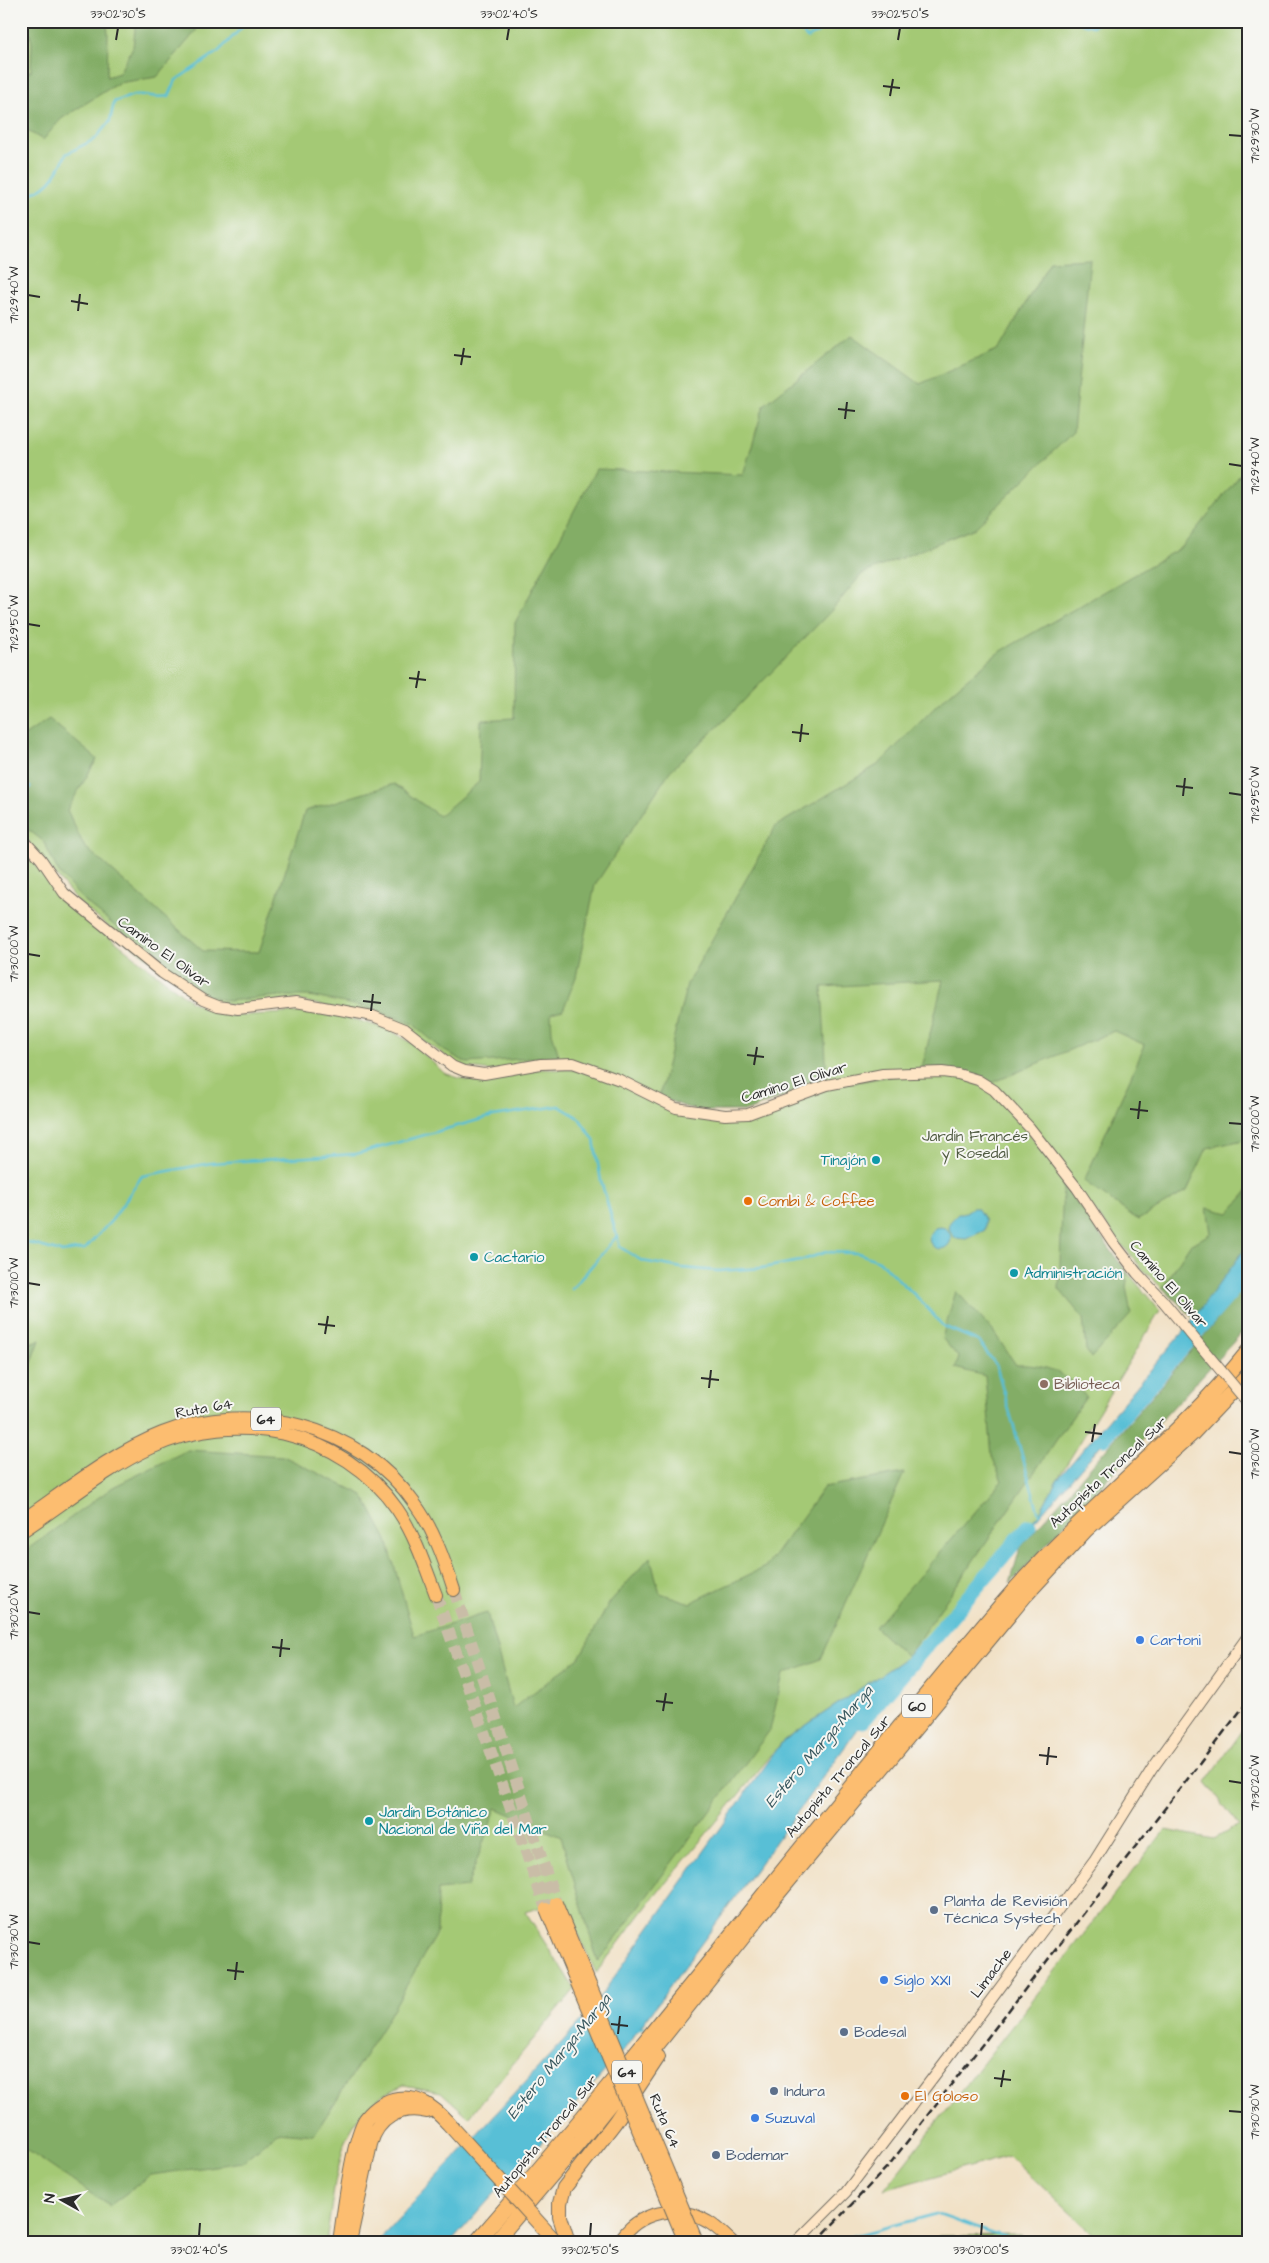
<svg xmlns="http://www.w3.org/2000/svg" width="1269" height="2263" viewBox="0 0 1269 2263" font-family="'Architects Daughter',sans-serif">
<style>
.green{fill:#a4c974;stroke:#687a50}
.forest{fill:#83ad66;stroke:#576c48}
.water{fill:#58bfd6;stroke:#427580}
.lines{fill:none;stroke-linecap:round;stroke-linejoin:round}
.stream{stroke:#58bfd6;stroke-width:2.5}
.river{stroke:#58bfd6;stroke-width:15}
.trunk-tunnel{stroke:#c9bda7;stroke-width:12;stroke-dasharray:12 6;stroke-linecap:butt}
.secondary-casing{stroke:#706b61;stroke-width:12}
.trunk-casing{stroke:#706b61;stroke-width:14}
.motorway-casing{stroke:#706b61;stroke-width:16}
.secondary{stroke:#fee5c5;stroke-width:10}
.trunk{stroke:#fcbd6f;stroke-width:12}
.motorway{stroke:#fcbd6f;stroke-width:14}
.rail{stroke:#2b2b2b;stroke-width:2.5;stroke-dasharray:8 4;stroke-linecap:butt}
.secondary-bridge-casing{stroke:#706b61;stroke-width:12;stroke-linecap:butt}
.trunk-bridge-casing{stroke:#706b61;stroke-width:14;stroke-linecap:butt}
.motorway-bridge-casing{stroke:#706b61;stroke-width:16;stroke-linecap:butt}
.secondary-bridge{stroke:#fee5c5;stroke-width:10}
.trunk-bridge{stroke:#fcbd6f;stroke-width:12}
.motorway-bridge{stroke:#fcbd6f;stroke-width:14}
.ticks{fill:none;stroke:#2b2b2b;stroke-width:2}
.culture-dot{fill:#0f9aa8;stroke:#f6f6f2;stroke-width:2}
.food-dot{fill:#e8710a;stroke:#f6f6f2;stroke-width:2}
.education-dot{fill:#8d6e63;stroke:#f6f6f2;stroke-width:2}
.shop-dot{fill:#3f7fe0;stroke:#f6f6f2;stroke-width:2}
.service-dot{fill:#5c6f8a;stroke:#f6f6f2;stroke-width:2}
.labels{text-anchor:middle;stroke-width:4;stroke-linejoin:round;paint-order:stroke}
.shield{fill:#f6f6f2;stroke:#686867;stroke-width:1}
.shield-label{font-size:14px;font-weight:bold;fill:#2b2b2b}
.street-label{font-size:15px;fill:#2b2b2b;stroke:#f6f6f2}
.park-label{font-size:15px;fill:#4f5a41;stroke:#f6f6f2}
.culture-label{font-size:15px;fill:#0d838f;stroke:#f6f6f2;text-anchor:start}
.food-label{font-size:15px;fill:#c56008;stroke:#f6f6f2;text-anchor:start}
.education-label{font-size:15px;fill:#785e54;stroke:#f6f6f2;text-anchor:start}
.shop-label{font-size:15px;fill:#366cbe;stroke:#f6f6f2;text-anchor:start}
.service-label{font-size:15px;fill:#4e5e75;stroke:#f6f6f2;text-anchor:start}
.water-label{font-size:16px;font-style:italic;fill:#38575e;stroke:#f6f6f2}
.neatline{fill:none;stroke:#2b2b2b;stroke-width:2}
.ticks-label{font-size:12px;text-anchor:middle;fill:#2b2b2b}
</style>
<rect width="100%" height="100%" fill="#f6f6f2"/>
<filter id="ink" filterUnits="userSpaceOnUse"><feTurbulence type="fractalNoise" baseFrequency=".02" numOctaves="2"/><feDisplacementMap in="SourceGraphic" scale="10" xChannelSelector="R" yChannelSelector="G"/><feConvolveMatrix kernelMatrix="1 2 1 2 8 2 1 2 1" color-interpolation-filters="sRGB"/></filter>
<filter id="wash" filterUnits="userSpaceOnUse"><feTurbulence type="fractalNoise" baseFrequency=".0096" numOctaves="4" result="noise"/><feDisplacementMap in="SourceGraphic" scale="20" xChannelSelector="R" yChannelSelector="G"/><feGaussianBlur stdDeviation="1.12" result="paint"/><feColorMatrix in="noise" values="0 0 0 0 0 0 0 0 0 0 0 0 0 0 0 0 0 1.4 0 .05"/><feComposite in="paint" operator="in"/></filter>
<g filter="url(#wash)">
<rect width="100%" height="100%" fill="#f1e1c6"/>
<path class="green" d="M21 21H1248V1245L1194 1318 1144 1271 1117 1239 995 1085 937 1067 694 1110 580 1063 491 1071 462 1067 393 1020 296 1000 235 1006 212 1001 163 971 78 902 21 833Z
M21 846 63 900 192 1002 209 1010 230 1016 309 1012 348 1018 388 1029 413 1044 444 1073 465 1080 487 1082 538 1069 586 1070 621 1084 672 1111 716 1119 750 1116 827 1087 899 1075 958 1076 989 1089 999 1098 1068 1181 1107 1248 1160 1311 1057 1480 1039 1514 907 1657 783 1741 650 1902 596 1973 563 1900 525 1912 575 1989 469 2117 441 2092 404 2085 382 2095 360 2114 345 2141 335 2182 326 2242H21Z
M1248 1723V2242H1102L1009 2156 884 2190 1165 1830 1214 1839 1239 1825 1206 1782Z
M1022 2235 1030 2242H930L939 2236Z"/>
<path class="forest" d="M27 21H106L108 32 107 77 119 73 133 47 136 21H195L196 31 157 77 118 83 61 119 43 140 21 127V42L26 70 31 72 32 43Z
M1090 259 1073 432 975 528 862 574 830 612 726 719 670 771 595 885 576 977 563 1010 551 1013 552 1033 559 1056 467 1063 443 1050 413 1024 374 1009 309 996H279L228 1001 195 992 82 899 59 873 43 841 21 824V738L49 719 97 759 67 810 84 846 203 951 259 952 305 811 394 784 439 816 479 782 481 720 514 718 515 623 596 469 743 475 764 405 852 335 920 384 999 349 1050 261Z
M1248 465V1139L1207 1148 1187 1191 1138 1220 1084 1181 1145 1045 1114 1031 992 1083 922 1068 943 980 822 987 827 1079 747 1111H697L659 1097 687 984 776 826 879 764 944 698 998 653 1182 547Z
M1063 1184 1128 1274 1126 1287 1131 1314 1091 1358 1086 1350 1083 1318 1059 1289Z
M1248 1191V1249L1194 1318 1163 1287 1189 1246 1211 1233 1207 1208 1229 1213Z
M1248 1282V1324L1238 1337 1010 1584 1020 1548 1203 1337Z
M956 1291 993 1331 1016 1365C1048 1364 1067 1373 1086 1397L907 1657 875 1627 1002 1481 992 1456 985 1376 955 1368 959 1358 942 1338Z
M40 1340 21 1392V1345Z
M188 1450 283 1456 363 1495 387 1540 414 1636 487 1613 513 1708 579 1658 610 1602 650 1557 660 1593 690 1603 767 1566 824 1487 904 1473 821 1659 783 1674 770 1730 598 1962 561 1837 496 1808 467 1887 438 1890 437 1932 384 2025 314 2135 277 2132 242 2162 151 2175 109 2206 21 2146V1554L113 1487Z"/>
<path class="water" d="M972 1208H977L985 1220V1230L966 1239 955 1238 949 1229 950 1222 958 1214H963Z
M929 1238a11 11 0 1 1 22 0a11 11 0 1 1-22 0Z
M1248 1245V1275L874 1707 623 2051 451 2242H377L587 2015 783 1741 907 1657 1039 1514 1057 1480 1187 1327Z"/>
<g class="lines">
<path class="stream" d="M792 21 807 38 824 29 827 21
M1074 21 1093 26 1101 21
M21 197C47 190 56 178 66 154L95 139 110 121 114 102C120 100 127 97 134 95 146 93 153 99 169 96L176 80 219 51 248 21
M21 800 30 787
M21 1241 61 1252 85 1249 112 1220 142 1176 211 1163 356 1154 493 1116 559 1106 579 1118 594 1140 601 1181 620 1247 642 1261 682 1268 718 1271 762 1268 800 1261 826 1252 858 1253 879 1261 919 1299 943 1326 978 1341 996 1365 1039 1514
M572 1289 617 1236
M21 1312 22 1310
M637 2030 645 2027
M838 2240 936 2214 1017 2242"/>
<path class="river" d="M1104 1438 1248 1273
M862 1721 1029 1526"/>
</g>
</g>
<g filter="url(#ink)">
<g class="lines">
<path class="trunk-tunnel" d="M454 1590 556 1903
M436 1595 546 1909"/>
<g class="secondary-casing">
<path id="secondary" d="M21 837 41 859 64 893 162 973 203 1000 218 1006 238 1009 296 1002 373 1016 405 1029 452 1066 464 1071 484 1074 541 1064 573 1063 620 1080 676 1108 725 1115 748 1114 827 1085 883 1074 942 1072 958 1074 978 1080 994 1090 1030 1128 1077 1188 1113 1242 1137 1273 1163 1301
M796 2242 846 2192 947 2059 1095 1860 1152 1769 1248 1636"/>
</g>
<g class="trunk-casing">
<path id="trunk" d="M21 1521C65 1491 113 1452 162 1433 251 1399 359 1424 415 1504 434 1530 444 1559 454 1590
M21 1532C64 1504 105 1469 151 1448 236 1408 343 1431 397 1509 415 1535 425 1566 436 1595
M619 2242C638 2211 677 2203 708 2222 717 2227 724 2235 732 2242"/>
</g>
<g class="motorway-casing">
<path id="motorway" d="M340 2242C344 2216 353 2138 366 2119 374 2109 385 2101 398 2099 419 2096 434 2108 447 2122
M349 2242 370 2144C377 2118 400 2104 427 2111
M476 2242C657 2035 822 1815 1000 1606 1077 1515 1174 1444 1248 1351
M495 2242 579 2143 772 1901 1026 1595 1086 1530 1192 1434 1248 1375
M568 2242 560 2217V2203L564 2188 615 2122 658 2057"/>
</g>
<use href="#secondary" class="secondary"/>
<use href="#trunk" class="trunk"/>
<use href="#motorway" class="motorway"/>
<path class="rail" d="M816 2242 889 2165 1248 1701"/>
<g class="secondary-bridge-casing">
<path id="secondary-bridge" d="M1163 1301 1248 1403"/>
</g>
<g class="trunk-bridge-casing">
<path id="trunk-bridge" d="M556 1903 697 2242
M546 1909 685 2242"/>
</g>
<g class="motorway-bridge-casing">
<path id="motorway-bridge" d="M447 2122 554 2240"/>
</g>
<use href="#secondary-bridge" class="secondary-bridge"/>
<use href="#trunk-bridge" class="trunk-bridge"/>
<use href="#motorway-bridge" class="motorway-bridge"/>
</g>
</g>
<path class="ticks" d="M116 40 118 28M507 40 509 28M898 40 900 28M883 86 900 88M890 96 893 79M1229 135 1242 136M28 295 40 297M71 301 88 304M78 311 80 294M454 355 471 357M461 365 464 348M838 409 855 411M845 419 847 402M1229 464 1242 466M28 624 40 626M409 678 426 680M416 688 419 671M792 732 809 734M800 742 802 724M1176 786 1193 788M1229 793 1242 795M1183 796 1185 778M28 954 40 956M363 1001 381 1003M371 1011 373 994M747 1055 764 1057M754 1065 757 1047M1130 1109 1148 1111M1138 1119 1140 1101M1229 1123 1242 1124M28 1283 40 1285M318 1324 335 1326M325 1334 328 1316M701 1378 719 1380M709 1388 711 1370M1085 1432 1102 1434M1092 1442 1095 1424M1229 1452 1242 1454M28 1612 40 1614M272 1647 290 1649M280 1657 282 1639M656 1701 673 1703M663 1711 666 1693M1039 1755 1057 1757M1047 1765 1049 1747M1229 1781 1242 1783M28 1942 40 1944M227 1970 244 1972M235 1980 237 1962M611 2024 628 2026M618 2034 620 2016M994 2078 1011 2080M1001 2087 1004 2070M1229 2111 1242 2112M199 2236 200 2223M590 2236 591 2223M981 2236 982 2223"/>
<g class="culture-dot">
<circle cx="876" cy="1160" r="5"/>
<circle cx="474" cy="1257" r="5"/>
<circle cx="1014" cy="1273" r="5"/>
<circle cx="369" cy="1821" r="5"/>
</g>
<g class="food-dot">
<circle cx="748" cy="1201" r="5"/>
<circle cx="905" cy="2096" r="5"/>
</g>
<circle class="education-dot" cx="1044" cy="1384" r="5"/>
<g class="shop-dot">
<circle cx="1140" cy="1640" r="5"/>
<circle cx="884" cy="1980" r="5"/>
<circle cx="755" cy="2118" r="5"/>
</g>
<g class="service-dot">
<circle cx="934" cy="1910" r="5"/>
<circle cx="844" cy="2032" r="5"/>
<circle cx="774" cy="2091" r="5"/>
<circle cx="716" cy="2155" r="5"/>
</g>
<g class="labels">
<g class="shield">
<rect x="251" y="1407.5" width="30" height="23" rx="4"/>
<rect x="902" y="1694.5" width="30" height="23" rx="4"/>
<rect x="612" y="2060.5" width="30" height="23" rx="4"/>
</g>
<g class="shield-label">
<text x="266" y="1424">64</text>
<text x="917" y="1711">60</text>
<text x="627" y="2077">64</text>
</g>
<g class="street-label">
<text transform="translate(164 952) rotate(36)" y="5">Camino El Olivar</text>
<text transform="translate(794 1082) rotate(-17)" y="5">Camino El Olivar</text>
<text transform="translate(1169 1284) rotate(49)" y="5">Camino El Olivar</text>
<text transform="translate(204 1408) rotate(-10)" y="5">Ruta 64</text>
<text transform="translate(1108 1472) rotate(-43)" y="5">Autopista Troncal Sur</text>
<text transform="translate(838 1776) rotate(-50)" y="5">Autopista Troncal Sur</text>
<text transform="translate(991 1973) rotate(-53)" y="5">Limache</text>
<text transform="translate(665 2121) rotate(67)" y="5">Ruta 64</text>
<text transform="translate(545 2136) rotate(-50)" y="5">Autopista Troncal Sur</text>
</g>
<g class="park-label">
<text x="975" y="1141">Jardín Francés<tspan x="975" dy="17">y Rosedal</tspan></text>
</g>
<g class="culture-label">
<text x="866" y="1165" text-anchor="end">Tinajón</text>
<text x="484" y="1262">Cactario</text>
<text x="1024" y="1278">Administración</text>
<text x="379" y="1817">Jardín Botánico<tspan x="379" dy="17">Nacional de Viña del Mar</tspan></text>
</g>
<g class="food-label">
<text x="758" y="1206">Combi &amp; Coffee</text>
<text x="915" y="2101">El Goloso</text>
</g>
<g class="education-label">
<text x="1054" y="1389">Biblioteca</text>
</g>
<g class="shop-label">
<text x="1150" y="1645">Cartoni</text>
<text x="894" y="1985">Siglo XXI</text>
<text x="765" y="2123">Suzuval</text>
</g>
<g class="service-label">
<text x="944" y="1906">Planta de Revisión<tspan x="944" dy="17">Técnica Systech</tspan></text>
<text x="854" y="2037">Bodesal</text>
<text x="784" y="2096">Indura</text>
<text x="726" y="2160">Bodemar</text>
</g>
<g class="water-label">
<text transform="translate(818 1746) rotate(-49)" y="6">Estero Marga-Marga</text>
<text transform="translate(558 2056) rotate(-51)" y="6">Estero Marga-Marga</text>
</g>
</g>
<rect width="1269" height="2263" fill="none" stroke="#f6f6f2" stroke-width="55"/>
<g transform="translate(62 2200) rotate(278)" stroke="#f6f6f2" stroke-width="4" paint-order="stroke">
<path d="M0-4L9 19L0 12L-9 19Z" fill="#2b2b2b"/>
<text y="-8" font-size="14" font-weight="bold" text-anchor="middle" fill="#2b2b2b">N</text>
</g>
<rect x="28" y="28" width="1214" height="2208" class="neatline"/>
<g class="ticks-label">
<text x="118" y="18">33°02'30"S</text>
<text x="509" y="18">33°02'40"S</text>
<text x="900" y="18">33°02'50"S</text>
<text transform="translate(1255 136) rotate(-90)" y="4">71°29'30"W</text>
<text transform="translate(14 295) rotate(-90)" y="4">71°29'40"W</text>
<text transform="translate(1255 466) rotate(-90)" y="4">71°29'40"W</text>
<text transform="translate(14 624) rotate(-90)" y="4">71°29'50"W</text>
<text transform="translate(1255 795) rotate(-90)" y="4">71°29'50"W</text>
<text transform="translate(14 954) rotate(-90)" y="4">71°30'00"W</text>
<text transform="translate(1255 1124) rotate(-90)" y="4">71°30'00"W</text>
<text transform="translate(14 1283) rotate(-90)" y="4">71°30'10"W</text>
<text transform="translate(1255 1454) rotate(-90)" y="4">71°30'10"W</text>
<text transform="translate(14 1612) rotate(-90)" y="4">71°30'20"W</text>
<text transform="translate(1255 1783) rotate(-90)" y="4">71°30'20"W</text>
<text transform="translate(14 1942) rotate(-90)" y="4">71°30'30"W</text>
<text transform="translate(1255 2112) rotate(-90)" y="4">71°30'30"W</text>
<text x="199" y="2254">33°02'40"S</text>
<text x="590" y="2254">33°02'50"S</text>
<text x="981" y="2254">33°03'00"S</text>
</g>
</svg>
